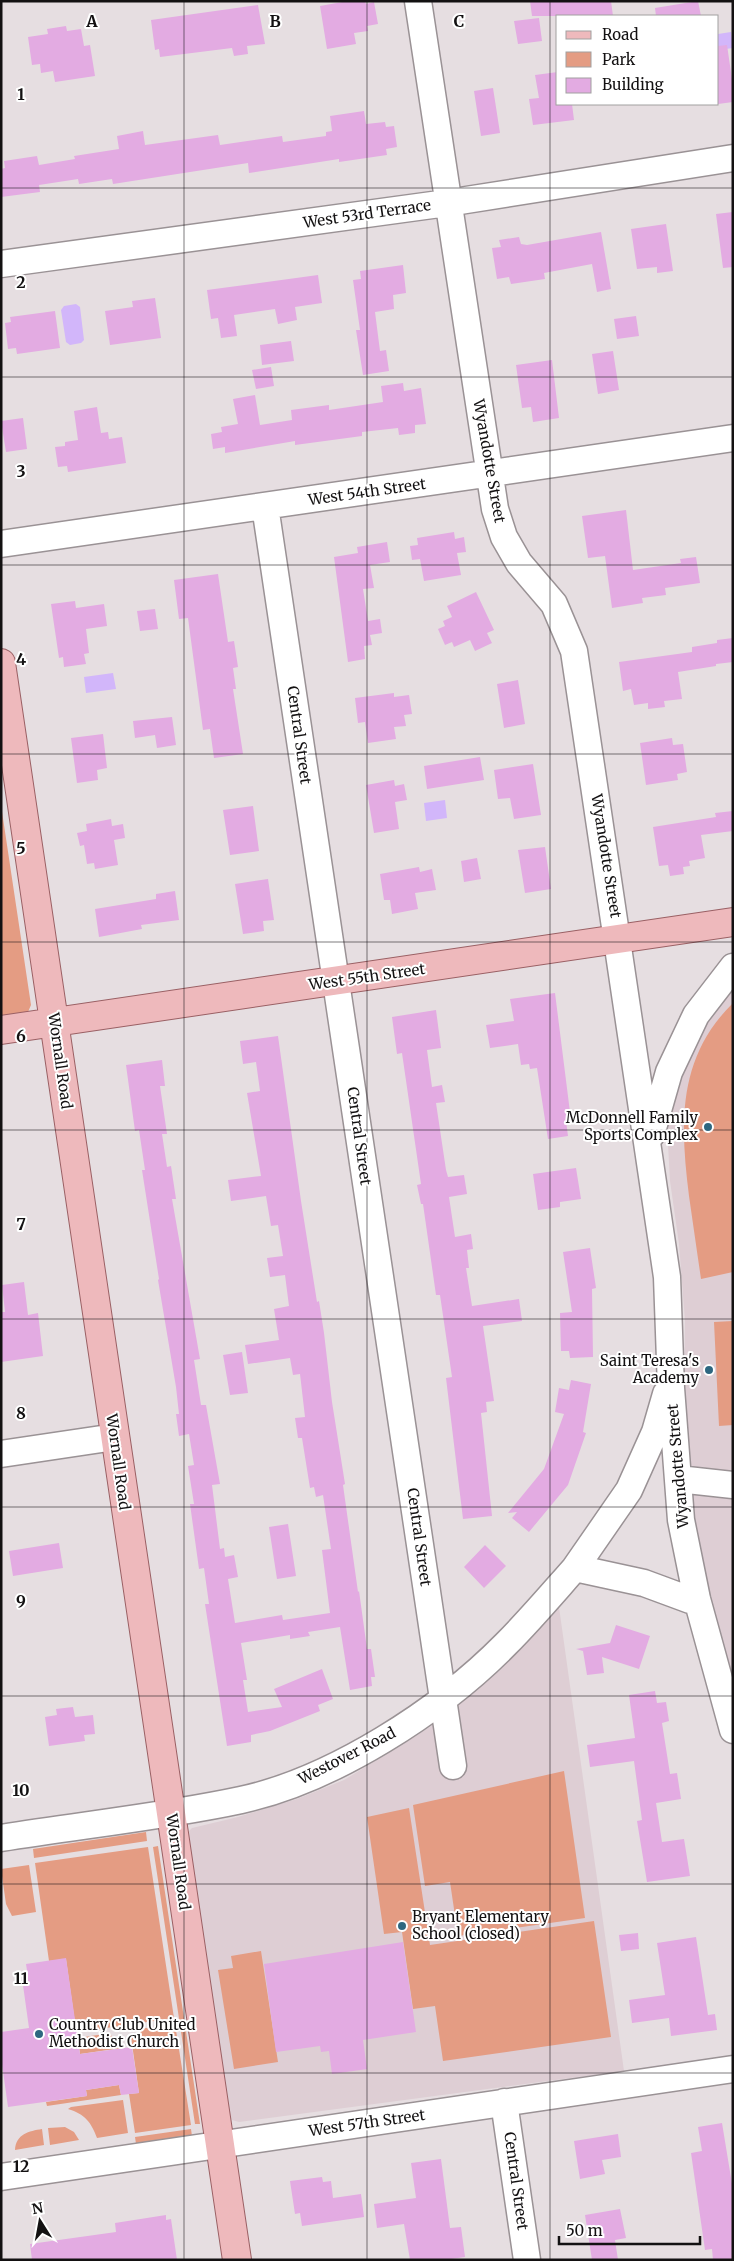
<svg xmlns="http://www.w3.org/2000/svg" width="734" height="2261" viewBox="0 0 734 2261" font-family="Merriweather,serif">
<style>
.built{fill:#deced4}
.green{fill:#e49c83}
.water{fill:#d2b6fa}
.building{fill:#e3abe2}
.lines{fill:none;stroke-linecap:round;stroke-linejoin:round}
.minor-casing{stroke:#9a9295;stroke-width:29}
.major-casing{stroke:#9a6064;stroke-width:30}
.minor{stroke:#fff;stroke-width:26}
.major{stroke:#eeb9bc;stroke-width:28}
.grid{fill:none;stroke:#131112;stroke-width:1;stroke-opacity:0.55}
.poi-dot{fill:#2e6780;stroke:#fff;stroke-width:2}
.labels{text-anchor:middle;stroke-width:4;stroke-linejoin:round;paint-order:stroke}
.street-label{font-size:15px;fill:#131112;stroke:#fff}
.poi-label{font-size:15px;fill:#131112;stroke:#fff;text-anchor:end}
.grid-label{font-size:16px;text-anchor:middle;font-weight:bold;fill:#131112;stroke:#fff;stroke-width:4;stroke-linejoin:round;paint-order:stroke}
</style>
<rect width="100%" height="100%" fill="#e6dee1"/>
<path class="built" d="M733 988V1685L699 1561 689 1492 684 1420 685 1321 679 1244 670 1181 667 1126 675 1084 684 1059 714 1009Z
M559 1607 624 2071 239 2122 232 2120 228 2115 185 1835 192 1828 238 1817 297 1799 344 1780 400 1746 436 1723 466 1698Z"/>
<path class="green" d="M1 805 31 1005 28 1012 1 1018Z
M733 1003V1272L701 1279C697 1251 693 1224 689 1196 680 1124 677 1058 733 1003Z
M733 1321V1425L719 1426 714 1322Z
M564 1771 585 1918 458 1936 450 1882 425 1886 413 1805Z
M409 1808 430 1945 594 1921 611 2037 443 2061 435 2006 413 2009 402 1932 384 1934 367 1817Z
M146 1832 147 1841 34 1858 33 1849Z
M158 1846 200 2124H195L153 1847Z
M148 1847 174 2018 93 2030 92 2021 75 2023 66 1959 49 1961 35 1863Z
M29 1865 36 1912 12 1916 6 1904 1 1869Z
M261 1951 278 2062 234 2069 218 1970 233 1968 231 1956Z
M175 2024 191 2125 135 2133 129 2094 139 2093 131 2037 138 2035 139 2029Z
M110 2033 113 2039H121L122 2048 80 2054 78 2038Z
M119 2085 121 2095 47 2106 46 2102 87 2096 86 2090Z
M123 2100 128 2133 97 2138C91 2122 85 2114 68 2109L71 2107Z
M65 2127 74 2132 79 2140 50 2145 48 2128Z
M42 2129 44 2145 15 2150C16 2134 29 2131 42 2129Z
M191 2129 192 2136 136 2144 135 2137Z"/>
<path class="water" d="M731 32 733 48 718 50V34Z
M76 304 80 307 84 340 81 343 70 345 66 342 61 310 64 306Z
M113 673 116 689 86 693 84 677Z
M445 800 447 818 426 821 424 803Z"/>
<path class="building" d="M348 1H365L366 4 374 2 378 24 367 26 368 31 354 33 356 44 327 49 320 6Z
M530 1H611L613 16H532Z
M698 1 701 16H656L655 8Z
M258 5 265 44 247 46 248 54 234 56 232 48 160 57 159 49 155 50 151 20Z
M539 18 542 41 518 44 514 21Z
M66 26 67 31 81 29 84 46 90 45 95 76 55 82 53 71 41 73 40 64 32 65 28 37 48 34 47 29Z
M727 45 733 86V102L718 104V46Z
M558 72V104H572L574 120 533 125 529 99 539 98 535 75Z
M493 88 500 133 481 136 474 91Z
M364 111 366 124 385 122 386 127 394 126 397 147 386 149 387 155 339 162V159L249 173 248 163 113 184 112 179 79 184 78 179 39 185 40 192 1 197V169L5 168 4 161 37 156 39 165 75 159 74 156 119 149 117 136 143 131 145 145 218 135 220 145 282 136 283 142 326 136V132L332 131 330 116Z
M733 212V267L723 268 716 214Z
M666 224 673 271 657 273V267L637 269 631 229Z
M601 232 611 289 597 292 592 264 544 273 545 279 511 284 509 277 497 279 492 248 501 247 499 240 519 237 521 244 527 245Z
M403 265 406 293 393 295 394 309 375 312 380 351 386 350 389 371 363 375 356 330H360L353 280 361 279 360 271Z
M318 275 322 303 295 307 297 320 278 324 275 309 234 315 237 336 221 338 218 318 211 319 207 290Z
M155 298 161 338 110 345 105 311 133 307 132 301Z
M55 311 60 348 17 354 16 348 8 349 5 323 11 322 10 317Z
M636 316 639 336 617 339 614 319Z
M291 341 294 361 262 365 260 345Z
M613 351 619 390 598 394 592 354Z
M552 360 559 418 533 422 531 407 522 408 516 365Z
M271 367 274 386 256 389 252 370Z
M403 383 404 391 421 388 426 424 415 425V433L399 435 398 428 362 432V436L295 445V441L225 453V447L213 449 211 434 222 432 221 427 238 424 233 399 255 395 260 425 292 420 291 410 329 405V410L383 402 381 386Z
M97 407 101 433 108 432 109 439 122 437 126 463 68 472 67 466 58 467 55 447 65 446V442L78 440 74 411Z
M23 418 27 449 6 452 1 421Z
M626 510 633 570 681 563 680 559 696 557 700 583 665 588 666 595 642 598 643 603 612 608 605 556 588 558 582 516Z
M454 532 455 539 464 537 466 552 457 553 461 575 424 581 420 559 412 560 410 546 418 545 417 538Z
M387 542 390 562 370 565 374 588 363 589 368 621 380 619 382 633 370 635 372 645 364 646 365 659 348 662 334 557 358 553 357 547Z
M218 574 228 642 234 641 238 667 233 668 236 689H233L243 754 214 758 210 729 203 730 188 618 179 619 174 580Z
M476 592 494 630 487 633 492 643 475 651 470 640 454 647 452 642 445 645 438 629 445 626 443 621 452 617 447 606Z
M75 601 76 608 104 604 107 626 86 629 89 653 84 654 86 664 64 667 63 657 59 658 51 604Z
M155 609 158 629 140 631 137 611Z
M733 638V662L716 664V666L678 672 682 699 664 701 665 707 648 709V703L634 705 631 689 623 691 619 662 692 652V647L717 643V640Z
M518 680 525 724 504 728 497 684Z
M394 693V697L409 695 412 714 404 715 406 726 394 727 396 739 368 743 365 722 358 723 355 698Z
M172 717 176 745 157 748 155 735 135 738 133 721Z
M103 734 107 768 97 770 98 780 77 783 71 738Z
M672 738 673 745 683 744 687 772 677 774 678 780 646 785 640 743Z
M480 757 484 780 427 789 424 766Z
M533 764 541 815 514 819 510 798 498 799 494 770Z
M394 780 395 786 404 784 407 800 395 802 399 829 374 833 366 785Z
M253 806 259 851 230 855 223 810Z
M733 811V831L701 835 705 858 689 861 690 866 683 867 684 874 670 876 668 865 659 866 653 827 716 817 715 813Z
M111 819 112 826 123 824 125 838 114 840 118 865 95 869 94 863 87 864 84 845 80 846 77 833 87 831 86 824Z
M545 847 551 889 525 893 518 850Z
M477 858 481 879 464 882 461 861Z
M419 867 420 872 432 869 436 890 415 893 418 909 392 914 390 900H384L380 874Z
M268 879 274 920 263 921 264 931 243 934 235 884Z
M175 891 179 920 141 925 142 929 99 937 95 909 156 899V894Z
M555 993 571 1120 566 1121 568 1136 548 1139 537 1068 530 1069 529 1064 521 1065 518 1044 490 1048 486 1025 514 1021 510 999Z
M436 1010 441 1048 427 1050 432 1087 442 1085 445 1102 436 1103 446 1170 448 1177 464 1175 467 1194 449 1197 455 1237 471 1234 473 1249 467 1250 469 1268H466L472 1306 519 1299 522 1321 483 1326 494 1401 486 1402 487 1412 481 1413 492 1516 463 1519 446 1378 452 1377 440 1295H436L423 1204H421L417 1185 421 1184 402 1053 397 1054 392 1017Z
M278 1036 301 1201 317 1302 319 1301 324 1333 332 1402 345 1484 343 1485 358 1592 359 1591 367 1649H371L375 1677H371L372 1686 350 1690 340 1627 308 1632 310 1636 290 1639V1635L241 1643 247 1680H243L248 1712 282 1707 274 1689 322 1669 333 1699 318 1705 320 1711 270 1731 251 1735V1742L227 1746 205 1604H209L204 1568 199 1569 190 1504H194L188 1466 194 1465 189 1434 179 1436 176 1414H179L176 1387 158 1280 159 1279 142 1170H145L139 1130 135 1131 126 1065 162 1060 165 1086H160L167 1134H162L167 1167 171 1166 176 1199H172L200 1359 194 1360 201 1405H206L220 1484 212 1485 220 1549 224 1548 225 1557 234 1555 238 1577 228 1579 235 1623 282 1615 283 1620 330 1613 322 1550 331 1549 323 1495 316 1497 314 1487 310 1488 302 1438H298L295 1418 305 1417 300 1374 293 1375 290 1358 248 1364 245 1345 279 1340 274 1309 289 1306 285 1275 270 1277 267 1258 283 1256 278 1225 271 1226 266 1196 231 1201 228 1180 261 1176 247 1093 260 1091 256 1062 243 1064 240 1041Z
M576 1168 581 1199 560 1202V1207L538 1210 533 1174Z
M590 1248 596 1288 592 1289 593 1357 570 1358 569 1351H561L560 1313 572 1312 563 1252Z
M24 1282 28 1315 38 1313 43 1356 1 1362V1312H5L2 1285Z
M242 1352 248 1393 230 1395 223 1355Z
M571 1380 591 1384 583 1432 586 1433 568 1485 529 1532 512 1518 517 1512 508 1513 544 1469 564 1414 555 1412 559 1388 569 1390Z
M288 1524 296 1576 277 1579 269 1527Z
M59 1543 63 1568 13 1576 9 1551Z
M485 1545 506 1566 484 1588 464 1567Z
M616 1625 650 1636 639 1669 602 1657 604 1673 587 1675 583 1651 576 1649 610 1643Z
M655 1691 657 1703 666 1702 669 1721 662 1723 670 1774 677 1773 681 1799 656 1803 662 1842 684 1839 690 1876 647 1882 637 1821 642 1820 634 1761 590 1767 587 1745 635 1738 629 1695Z
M73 1707 75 1717 93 1715 95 1734 84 1735 85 1741 49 1746 45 1717 57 1715 56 1709Z
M638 1933 639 1949 621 1951 619 1935Z
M696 1937 708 2015 715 2014 717 2030 671 2036 669 2018 632 2023 629 2000 665 1995 657 1943Z
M403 1942 416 2032 363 2040 367 2069 332 2074 329 2051 321 2052 320 2046 276 2052 264 1964Z
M66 1958 80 2054 132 2047 139 2093 121 2095 119 2085 86 2090 87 2096 8 2107 1 2057V2032L29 2028 22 1978 28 1977 26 1964Z
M722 2123 733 2190V2260H713L712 2249 705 2250 691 2153 702 2151 698 2127Z
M618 2134 621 2157 602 2160 605 2174 580 2179 574 2141Z
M441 2159 450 2228 461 2227 465 2257 444 2260H410L404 2224 377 2228 374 2204 416 2198 411 2163Z
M322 2177 323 2182 331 2181 333 2198 361 2194 364 2217 302 2226 300 2213 295 2214 290 2181Z
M620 2209 626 2238 615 2240 618 2260H592L585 2215Z
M166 2215V2220L171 2219 177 2260H32L30 2244 116 2232 115 2223Z"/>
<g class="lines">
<g class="minor-casing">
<path id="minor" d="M418 1 495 509 504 537 519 563 554 604 574 651 667 1277 671 1388 681 1520 697 1599 733 1730
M1 264 447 203 733 158
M265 506 453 1766
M1 544 733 438
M651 1135 669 1072 696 1015 733 967
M1 1454 115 1437
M678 1479 733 1485
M575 1568 629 1490 655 1432 666 1394
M1 1838C81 1825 162 1817 241 1800 333 1780 440 1711 506 1644 530 1620 552 1594 575 1568L644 1583 690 1600 697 1599
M504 2102 527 2260
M1 2177 733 2069"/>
</g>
<g class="major-casing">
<path id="major" d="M1 663 237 2260
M1 1030 733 922"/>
</g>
<use href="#minor" class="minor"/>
<use href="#major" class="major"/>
</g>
<path class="grid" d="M184 1V2260M367 1V2260M550 1V2260M1 188H733M1 377H733M1 565H733M1 754H733M1 942H733M1 1130H733M1 1319H733M1 1507H733M1 1696H733M1 1884H733M1 2073H733"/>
<g class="poi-dot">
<circle cx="708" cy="1127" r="5"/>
<circle cx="709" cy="1370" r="5"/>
<circle cx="402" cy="1926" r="5"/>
<circle cx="39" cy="2034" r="5"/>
</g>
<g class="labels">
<g class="street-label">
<text transform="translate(367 214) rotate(-8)" y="5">West 53rd Terrace</text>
<text transform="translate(489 461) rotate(80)" y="5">Wyandotte Street</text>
<text transform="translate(367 492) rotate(-8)" y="5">West 54th Street</text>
<text transform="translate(299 735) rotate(82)" y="5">Central Street</text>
<text transform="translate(606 856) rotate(81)" y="5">Wyandotte Street</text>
<text transform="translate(367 977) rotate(-8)" y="5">West 55th Street</text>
<text transform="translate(60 1061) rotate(82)" y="5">Wornall Road</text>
<text transform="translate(359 1136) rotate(82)" y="5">Central Street</text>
<text transform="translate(118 1462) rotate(82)" y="5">Wornall Road</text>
<text transform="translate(678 1466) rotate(-95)" y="5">Wyandotte Street</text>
<text transform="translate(419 1537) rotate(82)" y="5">Central Street</text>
<text transform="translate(347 1756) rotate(-27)" y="5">Westover Road</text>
<text transform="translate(178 1862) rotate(82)" y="5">Wornall Road</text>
<text transform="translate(367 2123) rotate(-8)" y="5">West 57th Street</text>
<text transform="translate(516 2181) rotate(82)" y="5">Central Street</text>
</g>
<g class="poi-label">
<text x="698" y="1123">McDonnell Family<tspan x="698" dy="17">Sports Complex</tspan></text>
<text x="699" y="1366">Saint Teresa's<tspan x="699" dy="17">Academy</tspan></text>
<text x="412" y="1922" text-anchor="start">Bryant Elementary<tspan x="412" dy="17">School (closed)</tspan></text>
<text x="49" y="2030" text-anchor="start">Country Club United<tspan x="49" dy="17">Methodist Church</tspan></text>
</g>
</g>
<g class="grid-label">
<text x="92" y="27">A</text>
<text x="275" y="27">B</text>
<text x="459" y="27">C</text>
<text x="21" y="100">1</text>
<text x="21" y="288">2</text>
<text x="21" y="477">3</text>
<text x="21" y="665">4</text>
<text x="21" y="854">5</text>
<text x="21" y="1042">6</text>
<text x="21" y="1230">7</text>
<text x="21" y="1419">8</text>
<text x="21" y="1607">9</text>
<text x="21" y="1796">10</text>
<text x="21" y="1984">11</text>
<text x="21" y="2172">12</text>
</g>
<rect width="734" height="2261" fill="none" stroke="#131112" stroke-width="5"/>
<rect x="556" y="15" width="162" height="90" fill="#ffffff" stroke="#a1a0a0"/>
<rect x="566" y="31" width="25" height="8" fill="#eeb9bc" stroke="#a1a0a0"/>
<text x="602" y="40" font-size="15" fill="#131112">Road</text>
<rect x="566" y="52" width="25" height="15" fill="#e49c83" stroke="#a1a0a0"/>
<text x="602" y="65" font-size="15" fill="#131112">Park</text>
<rect x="566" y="78" width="25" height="15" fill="#e3abe2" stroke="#a1a0a0"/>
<text x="602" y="90" font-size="15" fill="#131112">Building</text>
<g transform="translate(40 2221) rotate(349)" stroke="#ffffff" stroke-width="4" paint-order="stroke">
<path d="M0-4L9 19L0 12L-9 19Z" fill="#131112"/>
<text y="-8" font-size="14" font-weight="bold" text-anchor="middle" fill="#131112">N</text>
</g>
<path d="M559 2236v8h141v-8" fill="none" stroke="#131112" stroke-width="2.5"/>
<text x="566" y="2236" font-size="15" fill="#131112" stroke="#ffffff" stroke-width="4" paint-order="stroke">50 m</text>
</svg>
